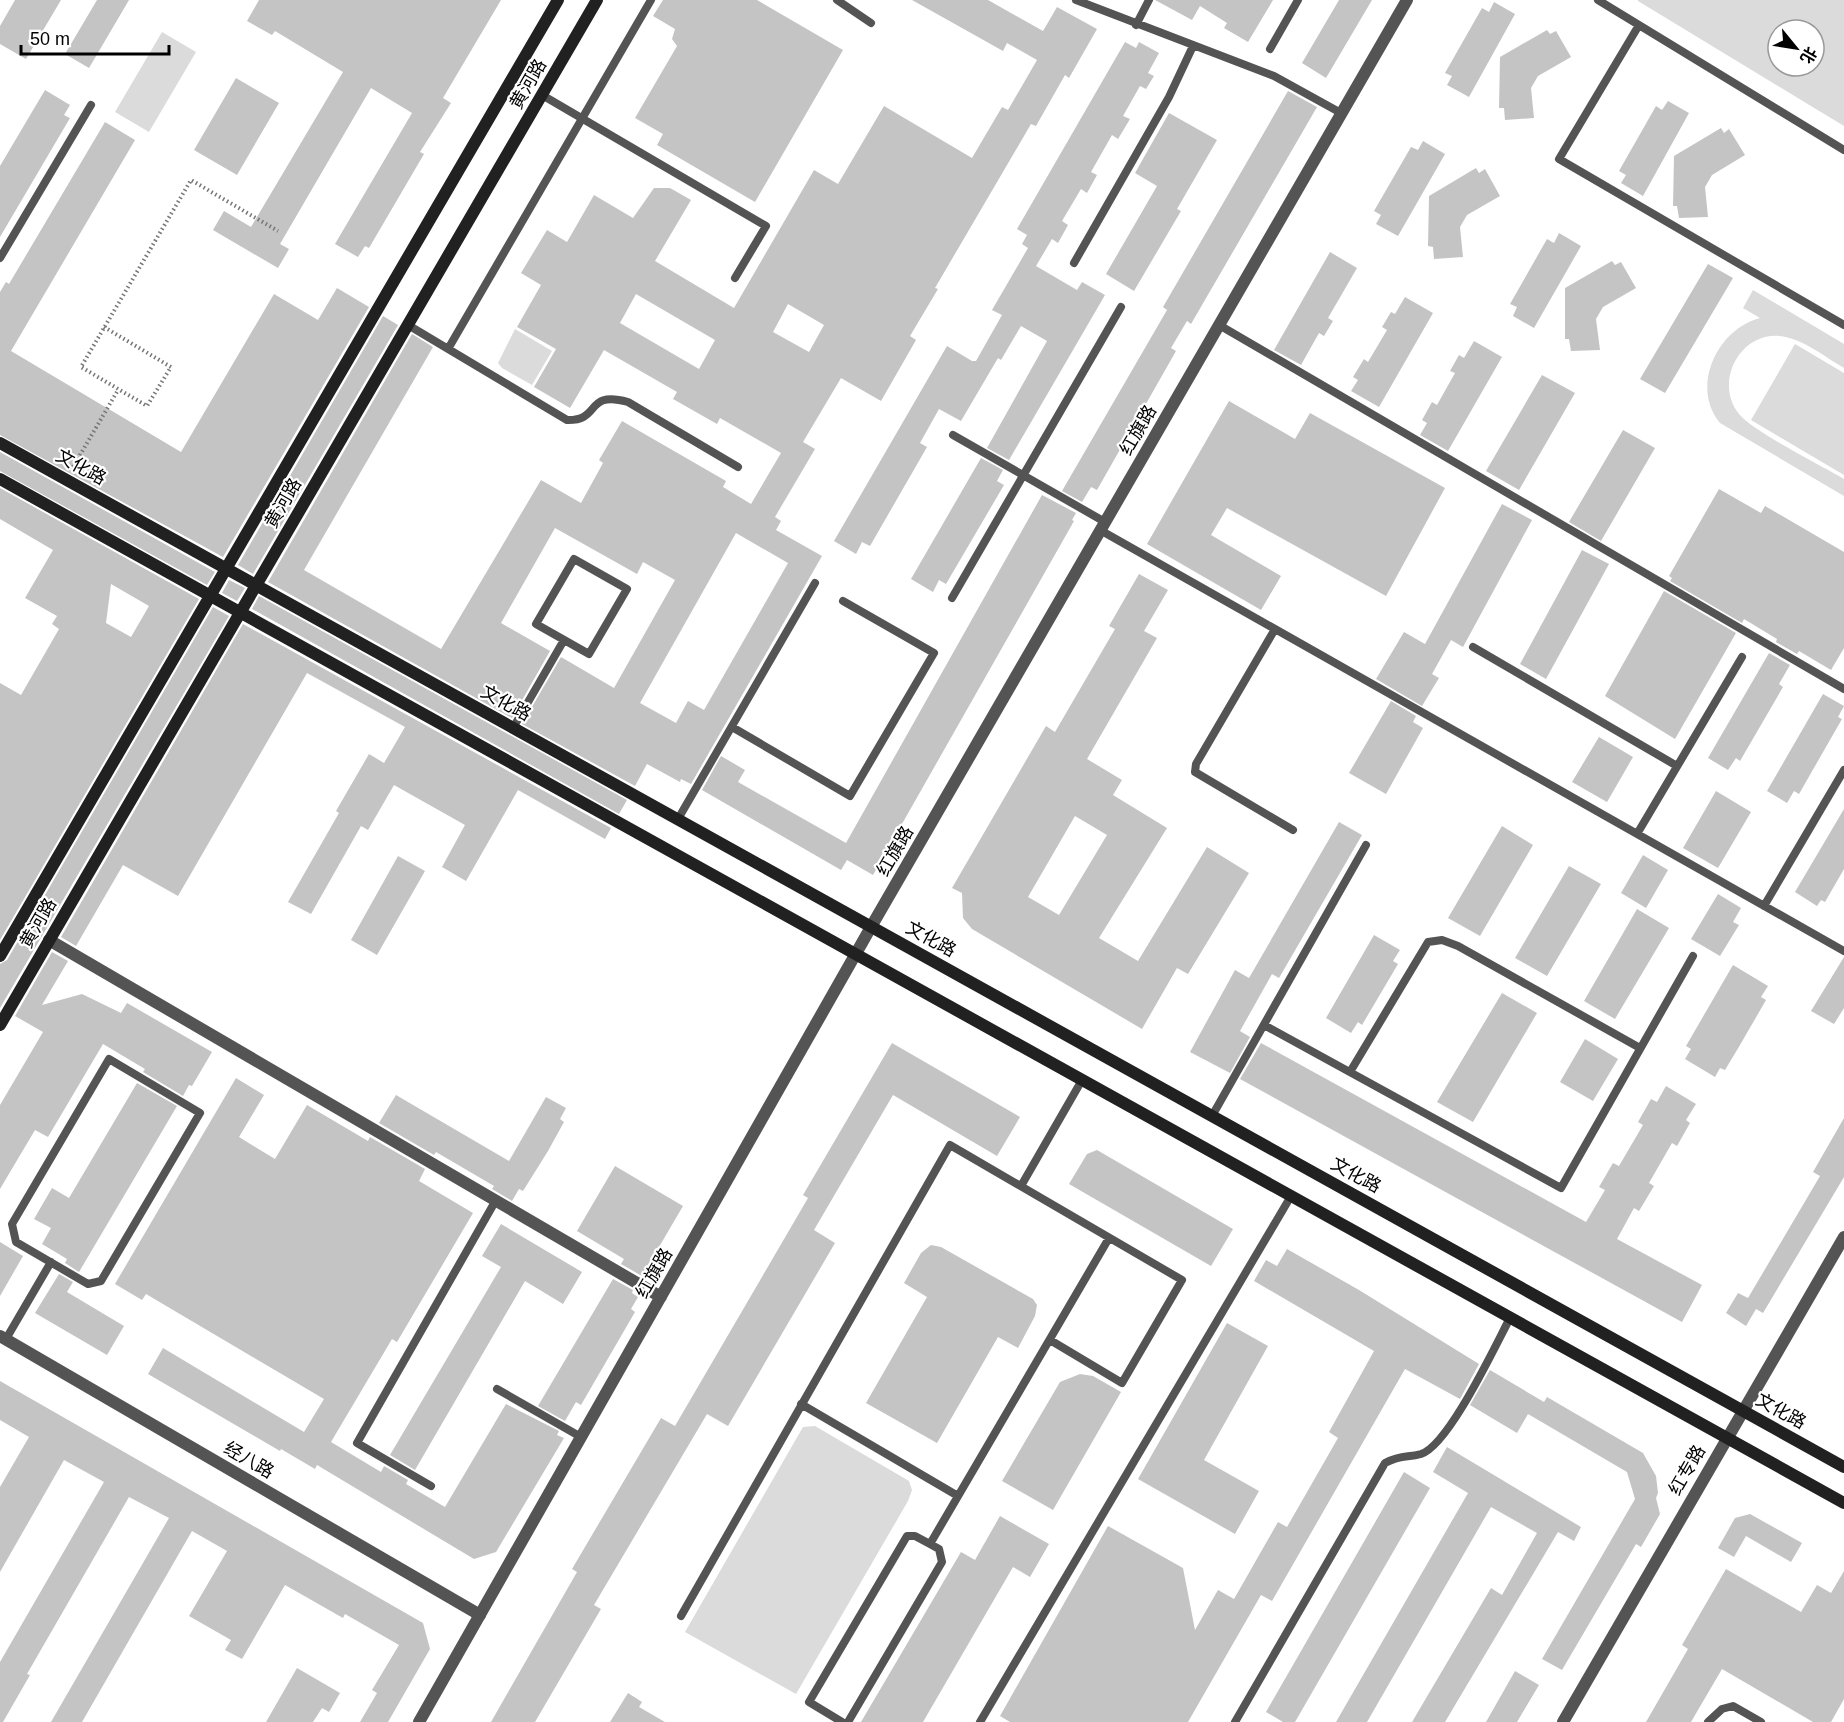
<svg xmlns="http://www.w3.org/2000/svg" width="1844" height="1722" viewBox="0 0 1844 1722" font-family="Helvetica,'Noto Sans SC',sans-serif">
<style>
.green{fill:#dbdbdb;fill-rule:evenodd}
.building{fill:#c4c4c4;fill-rule:evenodd}
.lines{fill:none;stroke-linecap:round;stroke-linejoin:round}
.path{stroke:#767676;stroke-width:4;stroke-dasharray:1.5 3;stroke-linecap:butt}
.service{stroke:#545454;stroke-width:8}
.minor{stroke:#545454;stroke-width:12}
.tertiary{stroke:#545454;stroke-width:12}
.secondary{stroke:#212121;stroke-width:12}
.labels{text-anchor:middle;stroke-width:4.5;stroke-linejoin:round;paint-order:stroke}
.street-label{font-size:18px;fill:#000;stroke:#fff}
</style>
<rect width="100%" height="100%" fill="#fff"/>
<path class="green" d="M1638 0H1844V126L1638 1ZM1778 30H1814V66H1778Z
M162 32 196 52 149 132 115 112Z
M1753 290 1844 344V368C1825 357 1802 338 1779 336 1739 333 1714 383 1739 414 1754 432 1820 465 1844 479V496L1720 423C1690 387 1717 329 1760 318L1743 308Z
M515 329 552 351 532 385 502 368 498 363Z
M1795 344 1844 373V475L1751 420Z
M815 1426 909 1481 912 1490 908 1501 796 1694 685 1632 803 1427Z"/>
<path class="building" d="M15 0H61L26 59 0 44V26Z
M97 0H129L89 68 65 54Z
M259 0H501L443 98 451 103 420 152 424 154 369 248 365 246 358 257 335 244 412 113 371 88 280 244 289 249 278 268 213 230 224 211 251 227 343 72 275 31 272 35 247 21Z
M663 0H757L843 50 755 202 657 145 663 134 635 118 677 46 672 39 675 29 653 16Z
M912 0H988L1043 31 1057 7 1097 29 1069 78 1065 75 1036 126 1031 124 935 288 938 289 910 336 916 340 881 401 841 378 803 442 815 449 775 517 781 521 776 530 822 556 691 784 681 779 680 782 647 764 635 786 522 724 561 657 614 688 675 580 643 562 637 574 555 528 501 623 550 651 512 718 268 582 412 334 433 347 304 570 441 649 541 480 581 503 603 463 599 460 622 421 726 481 723 487 751 504 781 453 720 418 717 424 673 399 677 392 604 350 570 408 534 387 556 349 517 327 541 285 521 273 547 230 567 242 594 195 633 218 654 188H670L691 200 655 261 734 308 814 170 838 184 884 106 972 158 1002 107 1008 110 1037 60 1007 43 1003 51ZM636 294 715 340 699 369 620 323ZM788 304 824 325 809 352 773 332ZM736 533 788 563 704 710 688 701 676 723 640 703Z
M1155 0H1273L1248 42 1224 28 1227 23 1200 6 1192 20Z
M1339 0H1372L1326 78 1302 63Z
M1494 2 1515 14 1469 97 1447 85 1452 76 1445 73 1482 8 1489 12Z
M1547 30 1550 34 1556 31 1571 57 1538 76 1531 88 1534 118 1505 120 1504 108H1499L1500 57Z
M1125 42 1136 48 1139 42 1159 53 1148 73 1154 76 1146 89 1140 86 1123 116 1130 119 1118 139 1112 135 1091 172 1097 175 1087 193 1081 189 1062 221 1068 225 1058 243 1052 239 1036 266 1077 290 1082 282 1105 295 1009 460 987 448 1047 341 1021 326 1001 360 998 358 961 421 939 409 920 443 927 447 870 546 862 542 856 554 834 541 947 346 972 361H976L1002 315 992 310 1028 248 1022 244 1027 235 1017 229Z
M236 78 279 103 237 175 194 150Z
M45 90 70 105 64 115 70 118 0 237V166Z
M1288 91 1317 107 1191 324 1187 321 1171 348 1176 351 1097 490 1091 487 1082 502 1062 491 1167 310 1163 307Z
M1668 101 1689 113 1643 196 1621 183 1626 175 1619 171 1656 106 1662 110Z
M1169 113 1217 140 1177 209 1181 211 1134 291 1106 274 1157 186 1135 173Z
M105 122 135 140 11 351 181 452 274 294 318 320 337 288 369 307 223 557 0 435V292L6 282 9 284Z
M1721 128 1724 133 1729 129 1745 155 1712 175 1705 187 1708 217 1679 218 1677 206H1673L1674 156Z
M1423 141 1445 154 1398 236 1376 224 1381 215 1374 211 1411 147 1418 150Z
M1476 168 1479 173 1485 169 1500 196 1467 215 1460 227 1463 257 1434 259 1433 247 1428 246 1429 196Z
M1559 233 1581 246 1534 328 1513 316 1517 307 1510 304 1547 239 1554 243Z
M1330 252 1357 268 1328 318 1333 321 1324 336 1319 333 1301 365 1274 350Z
M1612 261 1615 265 1621 262 1636 288 1603 307 1596 319 1600 350 1571 351 1569 339H1565V288Z
M1708 264 1733 278 1665 393 1640 379Z
M1405 297 1433 313 1379 407 1351 391 1358 380 1353 377 1364 359 1368 362 1387 330 1382 327 1391 312 1395 314Z
M383 316 398 325 253 574 238 565Z
M1474 341 1502 357 1448 451 1420 435 1427 423 1422 420 1432 402 1437 405 1455 373 1450 371 1459 355 1464 358Z
M1542 375 1575 393 1519 490 1486 471Z
M1229 401 1295 439 1310 413 1445 488 1386 596 1227 508 1211 535 1281 576 1261 610 1147 544Z
M1623 430 1655 448 1601 541 1569 522Z
M0 452 215 572 207 585 0 471Z
M981 458 1003 470 997 481 1004 485 946 584 939 580 933 592 911 579Z
M0 488 199 599 0 940V683L21 695 59 629 52 624 57 616 25 598 53 550 0 519ZM111 584 149 606 131 637 106 623Z
M1719 489 1761 513 1765 506 1844 552V648L1831 670 1799 651 1797 654 1776 642 1777 639 1744 619 1742 623 1670 581 1672 578 1669 576Z
M1042 495 1076 513 1072 520 1074 521 873 875 847 860 841 870 702 790 721 756 745 770 738 782 846 843Z
M1502 504 1532 520 1463 647 1451 640 1432 674 1439 678 1422 706 1376 679 1404 632 1425 644Z
M1582 550 1609 564 1546 679 1520 664Z
M1139 574 1168 590 1144 631 1157 638 1087 759 1122 780 1113 795 1167 828 1099 938 1138 961 1207 847 1249 873 1188 974 1177 968 1142 1029 972 929 963 918 962 893 952 888 1046 726 1055 732 1115 629 1109 626ZM1075 816 1107 835 1059 915 1028 897Z
M229 580 245 588 237 601 222 593Z
M1664 591 1736 633 1675 739 1605 696Z
M259 596 627 800 619 814 252 609Z
M213 607 229 616 0 1008V964L7 960Z
M243 624 611 828 605 839 518 790 466 881 442 867 465 825 394 785 368 830 361 826 311 914 288 902 339 813 336 811 369 754 384 763 405 727 307 673 178 896 123 865 76 946 61 937Z
M1769 653 1790 665 1779 684 1783 687 1740 761 1736 758 1728 770 1708 758Z
M1823 694 1844 706 1838 717 1842 719 1799 794 1794 791 1787 803 1767 791Z
M1391 701 1416 716 1413 722 1423 728 1386 794 1349 773Z
M1599 737 1633 757 1607 802 1572 782Z
M1716 791 1751 812 1718 868 1683 848Z
M1844 809V869L1825 902 1821 900 1817 906 1795 892Z
M1339 822 1362 835 1279 978 1272 974 1240 1031 1250 1037 1230 1073 1190 1052 1235 970 1249 978Z
M1502 826 1533 845 1480 936 1448 918Z
M1643 855 1668 870 1646 908 1621 893Z
M398 856 425 871 377 955 351 940Z
M1569 866 1601 884 1547 976 1515 958Z
M1718 894 1741 908 1733 922 1739 925 1720 956 1691 939Z
M1637 909 1669 928 1615 1019 1584 1001Z
M1374 935 1400 950 1393 961 1398 964 1362 1025 1358 1022 1351 1033 1326 1018Z
M52 952 68 961 42 1005 82 994 121 1013 127 1003 212 1052 192 1086 189 1085 183 1096 143 1072 145 1069 103 1044 48 1137 35 1130 0 1189V1105L43 1032 15 1016Z
M1844 957V1008L1834 1024 1811 1011Z
M1733 965 1768 986 1761 997 1766 1000 1740 1045 1725 1070 1720 1068 1715 1077 1685 1059 1691 1049 1686 1046Z
M1502 993 1537 1013 1473 1122 1437 1102Z
M1585 1039 1618 1059 1593 1101 1560 1082Z
M892 1043 1020 1117 997 1156 893 1095 814 1230 835 1243 728 1426 707 1414 594 1605 601 1609 535 1722H491L577 1572 572 1569 661 1418 675 1426 808 1198 803 1195Z
M1261 1043 1586 1222 1605 1190 1599 1187 1613 1163 1619 1166 1643 1125 1638 1122 1651 1099 1657 1102 1666 1086 1696 1104 1686 1120 1690 1123 1677 1146 1672 1143 1649 1183 1654 1186 1639 1211 1634 1208 1617 1239 1702 1285 1682 1322 1240 1079Z
M236 1078 264 1095 239 1137 275 1159 307 1105 368 1141 370 1137 425 1169 419 1181 473 1213 397 1342 392 1339 331 1442 381 1472 384 1466 408 1480 406 1484 445 1507 506 1404 559 1431 557 1435 564 1438 496 1552 474 1559 317 1465 315 1469 281 1449 280 1451 148 1374 163 1348 304 1432 324 1399 146 1294 142 1300 115 1284Z
M137 1083 177 1106 79 1272 65 1263 67 1259 42 1244 51 1228 34 1219 52 1188 69 1198Z
M396 1095 509 1161 546 1097 566 1108 560 1119 564 1122 548 1151 523 1191 519 1189 512 1201 492 1189 494 1186 436 1152 434 1155 379 1123Z
M1844 1118V1177L1763 1313 1756 1309 1746 1326 1726 1313 1738 1293 1748 1298 1820 1176 1813 1172Z
M1097 1150 1233 1229 1211 1266 1069 1184 1087 1154Z
M615 1166 683 1206 642 1276 621 1264 624 1259 577 1231Z
M501 1224 582 1272 563 1304 525 1281 415 1470 390 1455 501 1267 482 1256Z
M0 1242 23 1256 0 1296Z
M931 1245 941 1247 1033 1299 1037 1305 1035 1316 1018 1348 998 1337 937 1443 866 1403 927 1297 904 1283 921 1253Z
M1287 1249 1359 1290 1479 1364 1460 1399 1405 1369 1272 1601 1261 1595 1188 1722H1010L1000 1716 1108 1526 1183 1568 1195 1630 1218 1590 1234 1599 1278 1522 1287 1527 1338 1438 1329 1432 1374 1351 1254 1281 1266 1260 1277 1266Z
M59 1274 73 1282 67 1292 124 1326 107 1355 35 1313Z
M613 1279 633 1290 632 1293 638 1297 631 1309 635 1312 581 1405 576 1402 565 1421 538 1406Z
M1227 1323 1268 1346 1204 1460 1259 1491 1235 1534 1138 1479Z
M1490 1370 1544 1402 1547 1397 1643 1453 1656 1476 1658 1493 1656 1498 1660 1514 1641 1547 1636 1544 1562 1670 1542 1659 1635 1499 1627 1472 1528 1414 1517 1433 1470 1405Z
M1080 1374 1093 1376 1121 1392 1053 1510 1002 1481 1060 1382Z
M0 1381 423 1623 430 1649 388 1722H360L377 1693 372 1690 399 1645 345 1614 343 1618 285 1585 242 1659 225 1650 231 1640 189 1616 227 1551 192 1531 82 1722H51L169 1518 129 1497 27 1674 30 1675 3 1722H0V1662L104 1482 64 1460 0 1572V1487L29 1437 0 1420Z
M1447 1447 1581 1527 1574 1541 1558 1532 1445 1722H1412L1491 1588 1502 1595 1537 1533 1491 1507 1367 1722H1336L1468 1493 1433 1472Z
M1404 1472 1430 1488 1295 1722H1283L1266 1712Z
M1750 1514 1802 1543 1791 1562 1746 1536 1734 1557 1718 1548 1735 1518Z
M1000 1516 1049 1544 1030 1577 1013 1567 923 1722H861L961 1552 975 1560Z
M1726 1569 1801 1612 1817 1585 1831 1593 1844 1571V1699L1831 1722H1813L1722 1669 1691 1722H1646L1688 1649 1682 1645Z
M297 1668 340 1693 329 1712 322 1708 313 1722H266Z
M1515 1671 1539 1685 1517 1722H1486Z
M628 1693 642 1702 639 1707 665 1722H610Z"/>
<g class="lines">
<path class="path" d="M104 327 171 367 147 406 81 367 191 180 278 231
M73 467 118 390"/>
<path class="service" d="M837 0 871 23
M1076 0 1274 76 1341 113
M1598 0 1844 150
M1136 25 1149 0
M1639 25 1559 159 1844 325
M1270 49 1298 0
M542 95 766 226 735 278
M0 258 91 105
M1074 263 1169 97 1193 46
M408 325 567 420C602 421 584 390 628 402L738 467
M1219 325 1844 689
M448 349 651 0
M953 435 1105 522
M1100 530 1844 951
M574 559 627 589 589 654 536 624Z
M952 598 1121 307
M1275 629 1196 764 1195 772 1293 830
M1473 647 1677 766
M732 727 850 796 934 653 843 601
M513 728 564 640
M678 819 815 583
M1637 834 1742 657
M1764 906 1844 770
M1264 1025 1561 1188 1693 956
M109 1059 200 1113 101 1281 88 1284 16 1242 12 1224Z
M1350 1072 1428 942 1442 940 1458 946 1640 1048
M1212 1116 1366 845
M1021 1186 1082 1080
M6 1339 51 1262
M497 1389 581 1437
M801 1404 958 1496
M431 1486 357 1443 496 1200
M681 1616 950 1145 1182 1280 1122 1383 1050 1340
M842 1722 809 1702 907 1536H915L930 1544 1109 1238
M848 1722 942 1562 939 1549 930 1544
M980 1722 1291 1196
M1235 1722 1385 1463C1402 1454 1407 1458 1421 1454 1449 1445 1495 1346 1510 1318
M1708 1722 1722 1709 1733 1706 1761 1722"/>
<path class="minor" d="M49 940 661 1297
M419 1722 871 927 1407 0"/>
<path class="tertiary" d="M0 1336 480 1615
M1563 1722 1844 1237"/>
<path class="secondary" d="M0 443 1844 1467
M0 479 1844 1503
M0 956 558 0
M0 1025 597 0"/>
</g>
<g class="labels">
<g class="street-label">
<text transform="translate(528 84) rotate(-60)" y="6">黄河路</text>
<text transform="translate(1138 430) rotate(-60)" y="6">红旗路</text>
<text transform="translate(81 467) rotate(29)" y="6">文化路</text>
<text transform="translate(283 503) rotate(-60)" y="6">黄河路</text>
<text transform="translate(506 703) rotate(29)" y="6">文化路</text>
<text transform="translate(895 851) rotate(-60)" y="6">红旗路</text>
<text transform="translate(38 923) rotate(-60)" y="6">黄河路</text>
<text transform="translate(931 939) rotate(29)" y="6">文化路</text>
<text transform="translate(1356 1175) rotate(29)" y="6">文化路</text>
<text transform="translate(654 1273) rotate(-60)" y="6">红旗路</text>
<text transform="translate(1781 1411) rotate(29)" y="6">文化路</text>
<text transform="translate(249 1460) rotate(30)" y="6">经八路</text>
<text transform="translate(1687 1470) rotate(-60)" y="6">红专路</text>
</g>
</g>
<g transform="translate(1796 48) rotate(120)"><circle r="28" fill="#ffffff" stroke="#999999" stroke-width="1.5"/>
<path d="M0-4.5L10 22L0 15L-10 22Z" fill="#000000"/>
<text y="-9" font-size="16" font-weight="bold" text-anchor="middle" fill="#000000">北</text>
</g>
<path d="M21 45v9h148v-9" fill="none" stroke="#000000" stroke-width="3"/>
<text x="30" y="45" font-size="18" fill="#000000" stroke="#ffffff" stroke-width="4.5" paint-order="stroke">50 m</text>
</svg>
